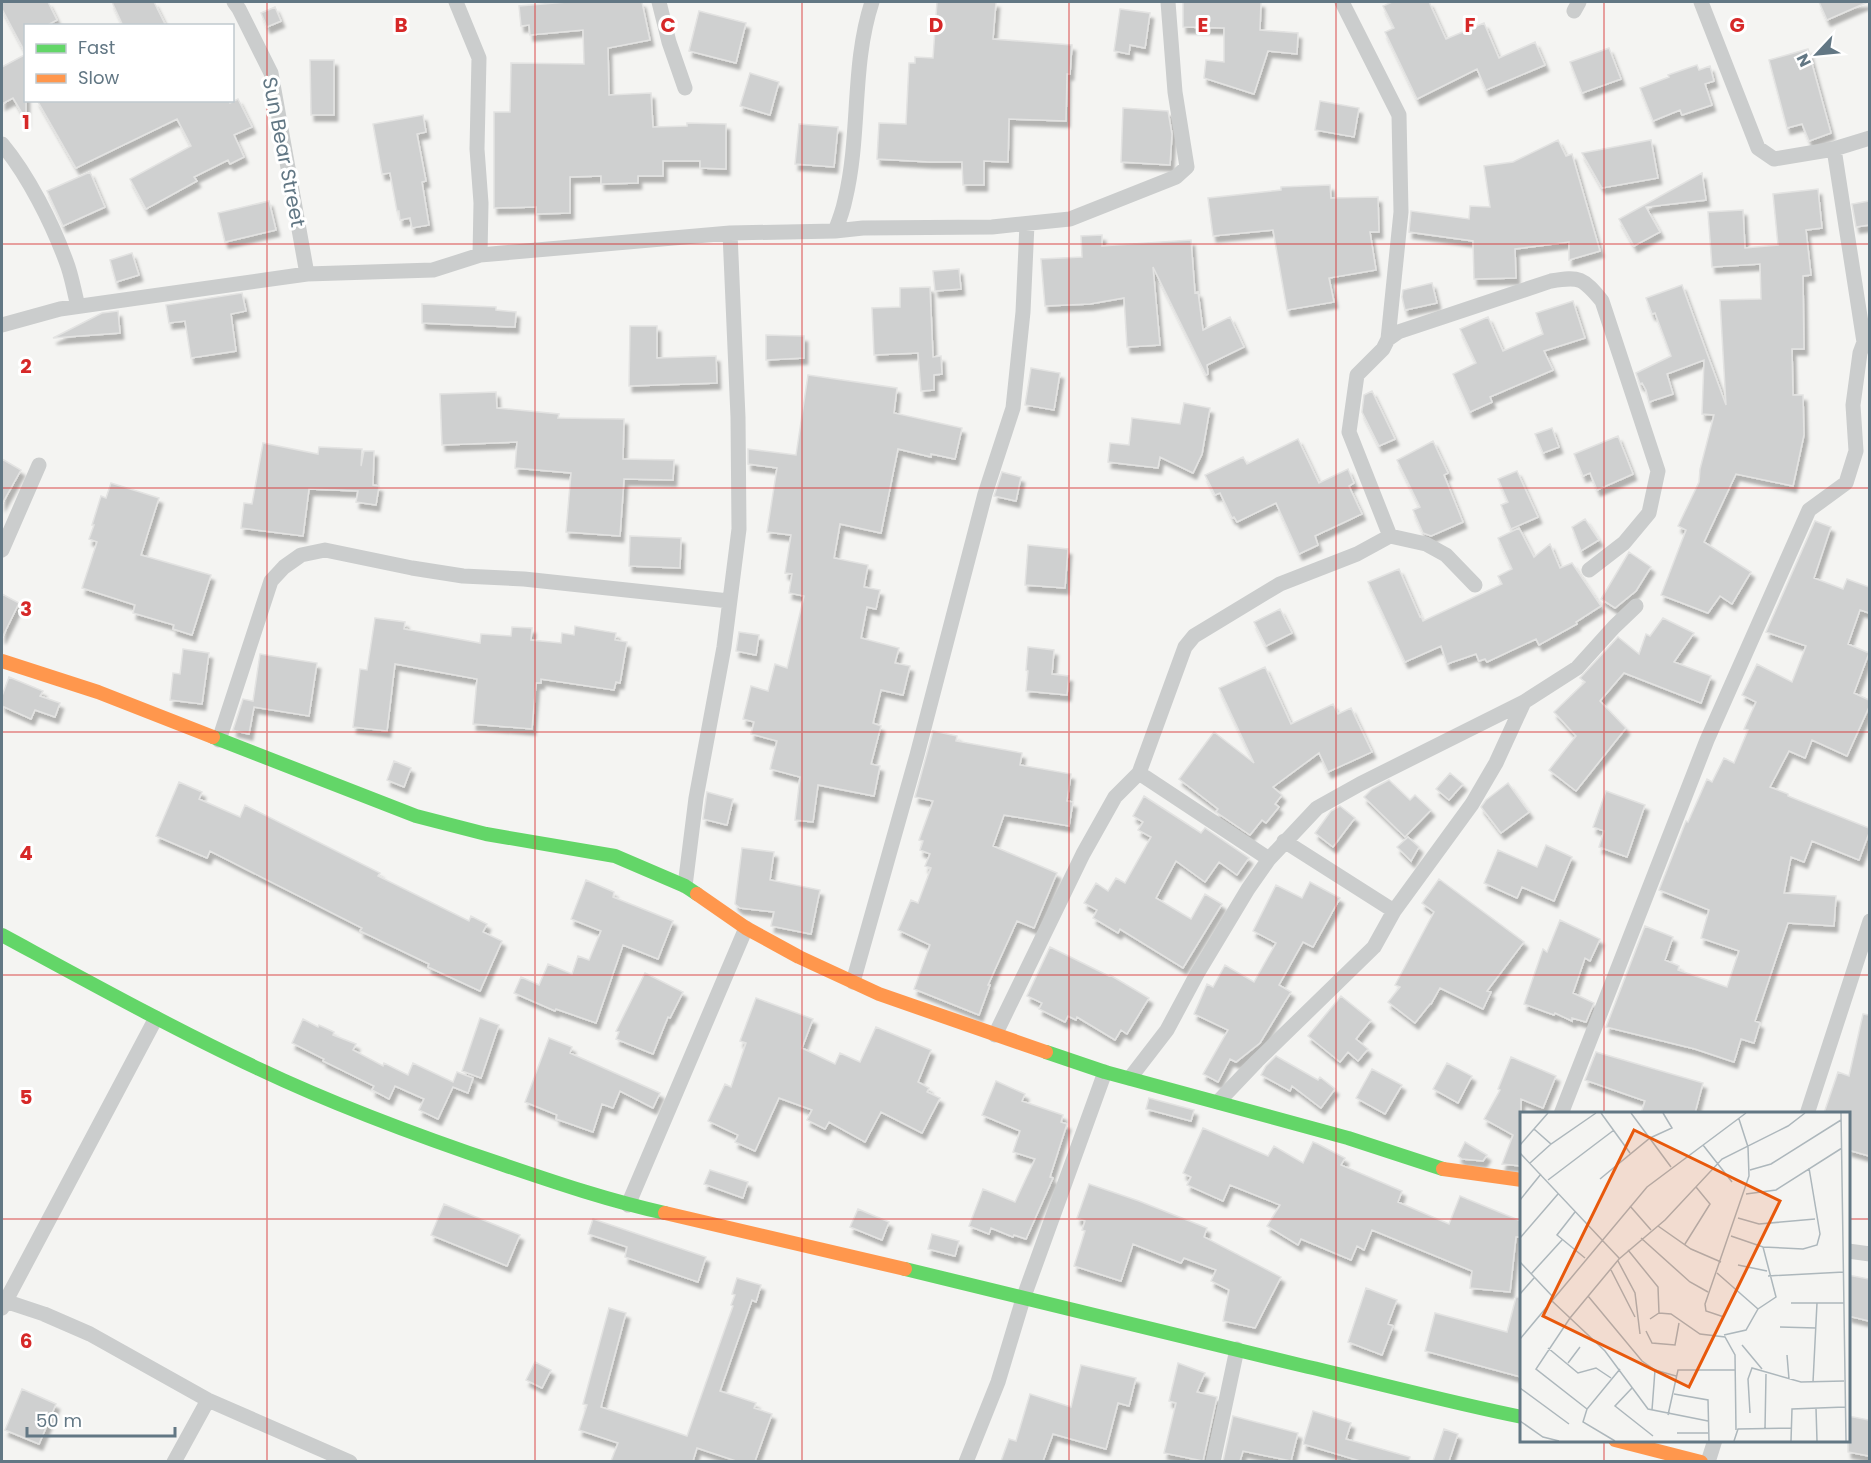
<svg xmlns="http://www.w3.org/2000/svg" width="1871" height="1463" viewBox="0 0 1871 1463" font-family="Poppins,sans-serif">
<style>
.building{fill:#cfd0d0;stroke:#e3e3e2;stroke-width:1.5;filter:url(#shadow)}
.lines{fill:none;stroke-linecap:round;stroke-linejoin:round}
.street{stroke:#cbcdcd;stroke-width:15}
.fast{stroke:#63d668;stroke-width:14}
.slow{stroke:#ff974d;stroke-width:14}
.grid{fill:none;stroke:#d62828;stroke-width:1.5;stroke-opacity:0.55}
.labels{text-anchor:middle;stroke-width:6;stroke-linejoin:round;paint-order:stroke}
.street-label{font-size:20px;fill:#627784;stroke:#fff}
.inset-road{fill:none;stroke:#adb7bc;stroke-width:1.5}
.view{fill:#e8590c;fill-opacity:0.15;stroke:#e8590c;stroke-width:3}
.inset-edge{fill:none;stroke:#627784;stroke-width:3}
.grid-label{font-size:20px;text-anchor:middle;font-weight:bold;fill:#d62828;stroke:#fff;stroke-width:6;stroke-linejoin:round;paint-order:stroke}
</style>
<defs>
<filter id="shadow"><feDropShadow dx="3.5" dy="6" stdDeviation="1.5" flood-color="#0004"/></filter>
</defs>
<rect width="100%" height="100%" fill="#f4f4f2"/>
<path class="building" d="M2 2H48L57 20 46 26H26V54L2 9Z
M112 2H154L166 26H123Z
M567 2H642L650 40 608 48 609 95 651 93 653 127 687 126V123L726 124V169L700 168V161H663V176H638V183L601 184V176L570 177V213L536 214V207L494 208V112H510L511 63 584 64 583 30 530 35 529 25 521 26 519 6Z
M937 2H996L993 39 1072 45 1070 74H1067L1066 121 1009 119 1008 162 984 161V185H963L962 162H930L877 159 879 123 906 124 909 63H915V57L933 58Z
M1183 2H1261L1260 30 1298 33 1297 54 1268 51 1254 94 1204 78 1206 60 1224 62V28L1183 27Z
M1392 2H1429L1446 39 1484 23 1499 58 1535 42 1545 65 1486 90 1477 69 1417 99 1385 32 1394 28 1383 6Z
M1819 2H1868L1827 20Z
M275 7 281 21 267 27 261 13Z
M1120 9 1150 13 1145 48 1130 45 1129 54 1114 51Z
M699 11 746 23 736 63 689 51Z
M1609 48 1621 79 1582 93 1570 62Z
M1808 49 1831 133 1809 141 1802 124 1787 128 1769 60Z
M26 54V120L13 98 2 104V67Z
M310 60H334V115H311Z
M1697 65 1699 70 1710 66 1714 81 1705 84 1712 105 1682 115 1680 110 1653 121 1640 88 1669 77 1668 75Z
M750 73 779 82 770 115 740 106Z
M238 99 252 127 234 135 244 157 230 164 228 160 194 177 197 181 146 209 130 179 191 146 177 119 76 168 37 100H229L230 103Z
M1320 101 1359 108 1354 137 1315 130Z
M1123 108 1168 111 1172 134 1170 165 1121 162Z
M423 115 426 132 417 134 426 181 422 182 429 225 412 228 410 218 400 220 399 211H397L390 173 382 174 373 124Z
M799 124 838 127 834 167 795 164Z
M1558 140 1566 156 1572 154 1600 251 1569 260V242L1515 249 1516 278 1474 279 1473 241 1409 232 1411 211 1469 219 1470 206 1490 207 1484 166 1513 162Z
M1651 140 1658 178 1602 188 1582 153Z
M90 172 105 207 63 226 47 191Z
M1702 173 1706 200 1646 207 1660 232 1634 246 1619 219Z
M1330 185 1331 198 1378 197 1379 232H1370L1376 270 1329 278 1334 302 1287 310 1273 230 1213 236 1208 198 1281 190V187Z
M1818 189 1822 228 1806 230 1811 275 1803 276 1804 349H1792L1793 395H1803L1804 435 1793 486 1736 474 1704 542 1751 572 1732 604 1720 596 1708 613 1661 595 1686 530 1678 526 1699 482 1700 469 1714 415 1702 414 1704 360 1667 374 1673 394 1649 402 1646 390 1642 383 1640 384 1636 373 1671 356 1655 313 1652 314 1646 298 1682 285 1726 405 1720 300 1761 299 1760 264 1712 267 1708 212 1743 210 1745 248 1778 245 1773 194Z
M269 201 276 230 225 242 218 213Z
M1869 201V225L1856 227 1852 204Z
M1102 235V246L1191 240 1195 293 1198 292 1203 330 1230 317 1244 347 1207 365 1208 374 1206 375 1153 267 1160 345 1127 347 1124 298 1090 304 1045 306 1041 259 1082 257 1081 236Z
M132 253 139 275 116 282 110 260Z
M959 269 961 289 935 291 933 271Z
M1432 283 1437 303 1405 310 1402 297 1403 290Z
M930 287 933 357 941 356 942 374 934 375V390L921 391 918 353 874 355 872 308 900 307V288Z
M242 293 246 311 231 314 236 351 191 358 185 321 169 323 166 305Z
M1573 301 1585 338 1544 351 1553 370 1490 397 1492 402 1470 412 1453 374 1476 363 1460 329 1488 317 1503 351 1543 334 1536 313Z
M422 304 496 307V310L516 312 515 327 422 323Z
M118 311 120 333 53 338 102 313Z
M630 326H657V358L716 356 717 383 629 386Z
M766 335 804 336V358L766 360Z
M1031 368 1060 373 1054 410 1025 405Z
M808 375 897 388 894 413 962 428 955 459 931 454V457L898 449 881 533 840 524 834 558 868 565 864 587 880 590 876 609 867 607 861 638 899 648 895 663 910 666 903 695 881 690 873 723 881 726 871 764 880 766 874 796 818 785 813 822 795 820 800 777 770 769 777 741 751 734 754 722 743 719 751 686 768 691 775 664 787 668 804 596 789 593 792 574 785 573 791 535 767 532 777 468 748 464V449L796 455Z
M1372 391 1395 439 1379 446 1362 412 1364 395Z
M496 392 497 408 559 414 558 418 624 419 623 459 674 460 673 480 624 479 620 536 566 532 571 473 515 468 517 442 442 445 440 394Z
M1184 403 1210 408 1202 454 1193 473 1160 457 1158 468 1108 462 1110 443 1129 445 1132 418 1180 424Z
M1552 428 1559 447 1543 453 1535 434Z
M1618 436 1633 474 1597 490 1590 473 1583 476 1574 454Z
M1298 439 1319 483 1348 469 1354 483 1349 486 1362 514 1315 536 1318 545 1299 554 1276 503 1237 522 1234 517 1232 518 1220 493 1215 495 1205 475 1243 457 1247 464Z
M1433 441 1448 473 1444 475 1463 522 1431 536 1423 533 1413 510 1420 507 1397 460Z
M263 443 318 454 319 447 362 449 361 466 364 451H374L373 485 379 486 376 505 356 502 358 491 309 489 303 536 241 528 244 503 252 504Z
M2 459 21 470 2 504Z
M1517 471 1538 517 1511 529 1501 505 1508 502 1498 479Z
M1002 472 1021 477 1016 501 994 496Z
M111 483 159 498 141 555 211 575 192 635 173 629 174 625 133 613 135 605 82 588 97 542 89 539 94 525H92L101 496 106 498Z
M1585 519 1599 540 1581 551 1572 527Z
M1815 521 1831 527 1814 578 1843 589 1847 579 1869 587V613L1860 610 1848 644 1869 653 1854 693 1869 700V707L1847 756 1812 740 1805 758 1789 751 1770 787 1788 794V796L1869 828V833L1859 860 1812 841 1804 862 1791 857 1784 893 1836 896 1834 926 1788 923 1755 1021 1760 1023 1754 1043 1741 1039 1734 1062 1695 1049 1606 1027 1645 926 1673 937 1665 960 1679 966 1678 970 1727 987 1739 951 1701 938 1709 910 1659 890 1686 821 1688 822 1707 779 1712 782 1724 758 1734 763 1748 730 1744 729 1756 702 1742 695 1757 664 1792 682 1806 646 1766 632Z
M1519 528 1534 557 1550 544 1560 568 1572 563 1601 606 1576 622 1577 624 1539 645 1536 639 1487 662 1485 659 1479 661 1476 654 1447 664 1441 646 1405 662 1368 582 1399 569 1420 617 1421 616 1423 621 1502 584 1498 576 1512 569 1498 538Z
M630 536 681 538 680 568 629 566Z
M1028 545 1068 549 1065 588 1025 585Z
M1629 552 1651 567 1636 591 1615 608 1601 599Z
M2 594 19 603 2 638Z
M1280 609 1292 633 1266 646 1254 622Z
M375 618 405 622 404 629 480 643 481 634 511 636 512 627 532 628 531 640 561 643 562 633 574 635 575 626 616 633 615 640 627 642 620 683 616 682 614 690 541 679V683H536L532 729 473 724 477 679 395 664 387 731 353 727 360 669 367 670Z
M1663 618 1694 633 1674 662 1711 676 1701 703 1624 673 1600 701 1626 728 1576 791 1549 770 1576 736 1554 712 1585 682 1580 678 1618 637 1639 654 1646 634 1650 636Z
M739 632 759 635 756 655 736 651Z
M1028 647 1054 650 1052 674 1069 676 1067 695 1026 691 1028 671 1026 670Z
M183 649 209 653 202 704 170 700 173 673 180 674Z
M260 654 317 663 309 716 254 707 249 734 236 731 233 730 243 699 253 701Z
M1265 667 1291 724 1333 704 1338 714 1351 708 1372 752 1328 772 1319 753 1273 787 1282 795 1275 804 1279 807 1266 823 1262 820 1250 835 1216 812 1218 809 1179 779 1214 732 1254 763 1219 688Z
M9 677 43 691 40 696 60 703 55 717 35 710 31 719 2 706V696Z
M933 731 957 736 956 741 1022 753 1020 765 1071 774 1067 801 1073 802 1069 826 1004 815 993 846 1057 873 1034 928 1017 921 988 985H990L979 1015 914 989 930 945 898 930 911 900 918 903 931 868 925 866 930 854 920 850 923 841 919 840 933 801 915 797Z
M394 761 411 768 404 787 387 780Z
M1450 773 1463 784 1449 800 1436 789Z
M1389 780 1410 800 1415 795 1431 810 1405 837 1364 797 1372 789Z
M179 782 202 792 199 799 240 817 245 805 380 873 378 876 469 921 471 916 487 924 483 932 502 941 480 991 428 967 429 964 360 931 362 928 210 851 207 858 156 836Z
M1508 783 1529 812 1501 833 1481 807 1486 800Z
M1606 791 1645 805 1627 857 1599 847 1604 831 1593 827Z
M707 792 733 799 727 825 703 819Z
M1144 796 1201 833 1205 828 1249 858 1237 875 1219 862 1205 882 1176 861 1156 898 1191 919 1205 894 1222 904 1183 968 1120 929 1118 933 1093 918 1097 910 1084 903 1096 883 1108 891 1116 878 1125 883 1151 837 1138 830 1143 822 1133 816Z
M1340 806 1355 818 1333 847 1315 833 1331 811Z
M1408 837 1419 847 1411 861 1397 847Z
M1546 845 1572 857 1554 901 1522 887 1517 898 1484 883 1498 850 1537 867Z
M742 848 774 852 770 880 820 890 811 934 771 926 774 912 740 908 735 904Z
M1439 879 1524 942 1487 991 1491 992 1483 1009 1440 988 1431 1004H1430L1415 1023 1388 1002 1400 987 1395 985 1434 912 1422 903Z
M586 880 614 892 613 897 673 921 658 959 623 945 596 1023 556 1009 555 1011 514 993 521 977 539 985 548 964 572 974 578 956 589 960 601 931 571 919Z
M1310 882 1340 898 1313 947 1303 942 1279 985 1291 992 1260 1043 1236 1062 1230 1059 1218 1082 1203 1074 1228 1030 1194 1014 1207 984 1213 987 1225 965 1254 982 1276 943 1253 931 1276 885 1302 898Z
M1560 920 1600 939 1590 961 1585 958 1573 993 1594 1003 1586 1022 1572 1018V1021L1555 1013 1554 1015 1524 1004 1543 949 1547 952Z
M1050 947 1109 976 1110 975 1149 998 1127 1034 1121 1030 1115 1040 1077 1017 1076 1020 1068 1016 1065 1022 1039 1009 1042 1003 1027 996Z
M645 973 683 992 670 1018 668 1017 653 1054 616 1039 619 1032 616 1031Z
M1341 996 1371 1020 1356 1039 1368 1049 1358 1061 1348 1052 1340 1062 1308 1036Z
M756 998 813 1019 802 1048 835 1064 840 1053 860 1062 876 1027 931 1050 918 1082 929 1088 927 1092 940 1098 922 1133 881 1112 865 1142 829 1122 825 1129 807 1120 812 1110 779 1098 755 1151 735 1142 738 1135 708 1121 725 1084 731 1087 746 1043 740 1041Z
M1863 1014 1869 1015V1156L1848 1150V1113H1824L1838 1072 1849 1076Z
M480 1018 499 1025 481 1078 462 1071Z
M303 1019 318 1027 319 1025 334 1032 333 1035 356 1044 353 1050 383 1066 384 1063 408 1075 413 1063 453 1082 457 1072 473 1078 468 1093 453 1087 438 1119 419 1110 424 1099 395 1086 389 1099 372 1090 374 1086 323 1061 324 1059 292 1043Z
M549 1038 572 1047 570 1053 660 1093 653 1108 620 1091 613 1108 602 1104 593 1132 556 1119 557 1115 525 1102Z
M1596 1052 1703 1083 1695 1113H1641L1645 1101 1585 1080Z
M1276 1056 1318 1080 1320 1077 1335 1089 1321 1108 1292 1086 1290 1091 1261 1075 1266 1066Z
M1511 1057 1556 1076 1543 1108 1521 1099V1166L1502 1164 1513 1135 1484 1119 1500 1090 1498 1089Z
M1447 1063 1472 1076 1458 1103 1433 1089Z
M1372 1069 1402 1085 1385 1114 1356 1098Z
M996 1081 1025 1094 1022 1101 1063 1115 1061 1122 1067 1124 1050 1177 1053 1178 1026 1239 1014 1235 1013 1237 991 1228 989 1234 969 1226 983 1189 1015 1202 1035 1159 1013 1152 1020 1131 982 1115Z
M1149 1098 1194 1110 1191 1121 1146 1109Z
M1203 1128 1268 1156 1274 1146 1303 1163 1313 1142 1318 1144 1345 1158 1341 1165 1402 1191 1398 1202 1449 1224 1460 1196 1521 1221V1237H1516L1510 1292 1470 1288 1472 1271 1372 1230 1364 1250 1357 1246 1351 1260 1301 1239 1298 1245 1267 1226 1280 1205 1230 1185 1223 1201 1187 1185 1191 1177 1183 1173Z
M1465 1142 1487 1155 1483 1161 1462 1159 1458 1156Z
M710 1170 748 1182 743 1198 704 1184Z
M1089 1184 1139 1201 1207 1228 1204 1237 1281 1277 1255 1328 1223 1321 1229 1290 1211 1281 1216 1270 1184 1258 1181 1263 1133 1244 1121 1281 1074 1266 1085 1231 1082 1230 1085 1221 1077 1218Z
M444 1204 520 1235 507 1266 431 1235Z
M858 1209 889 1222 882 1240 850 1227Z
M593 1219 706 1257 698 1282 625 1257 627 1247 588 1234Z
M932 1234 959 1241 955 1256 928 1249Z
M1848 1275 1869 1279V1321L1848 1316Z
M737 1278 761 1285 756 1302 752 1300 720 1391 756 1403 754 1408 772 1414 755 1461H736L697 1448 693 1461H611L618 1443 579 1430 587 1405 583 1404 609 1308 626 1313 601 1407 687 1436 733 1306 731 1305 735 1295 732 1294Z
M1366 1288 1397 1300 1388 1324 1393 1326 1382 1355 1348 1342Z
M1516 1297 1521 1298V1377L1425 1351 1435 1313 1507 1332Z
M535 1362 551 1370 542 1388 526 1380Z
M1178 1363 1205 1373 1197 1392 1217 1397 1203 1461 1164 1453 1176 1403 1169 1401Z
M1081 1365 1136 1378 1129 1406 1118 1403 1106 1449 1053 1434 1043 1461H1001L1009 1439 1016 1441 1030 1394 1071 1407Z
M22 1389 56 1404 39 1444 5 1430Z
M1313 1411 1351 1423 1346 1439 1410 1457 1409 1461H1360L1303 1444Z
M1233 1416 1298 1433 1291 1461 1243 1451 1240 1461H1223Z
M1848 1416 1869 1420V1456L1848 1452Z
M1444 1429 1458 1434 1449 1461H1433Z"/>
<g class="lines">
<path class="street" d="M234 2 239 9 271 73 307 274
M456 2 479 58 477 149 481 203 480 255
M659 2 669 42 685 88
M1342 2 1399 115 1401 212 1388 339 1383 349 1357 375 1349 432 1390 536
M1701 2 1758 148 1774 159 1834 149 1870 138
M1574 11 1579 2
M2 144C28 175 52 223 66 261 72 276 74 292 78 306
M1834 149 1864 342
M835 231C839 221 843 210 845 200 861 134 851 66 872 2
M2 325 60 309 307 274 433 270 480 255 730 233 835 231 863 228 992 227 1070 219 1176 177 1187 167 1175 92 1168 2
M1388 339 1398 332 1551 281C1580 276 1583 278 1602 301L1658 471 1649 513 1624 543 1589 570
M2 550 39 465
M219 740 271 581 284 567 301 555 325 550 412 568 463 576 524 579 729 601
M1139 773 1269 859
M1284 841 1394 911
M685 886 696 798 724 647 739 529 738 417 730 233
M853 982 917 755 985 494 1013 408 1023 312 1027 224
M995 1035 1083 854 1115 797 1139 773 1185 647 1194 636 1280 584 1357 554 1390 536 1426 544 1446 555 1475 585
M1130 1078 1167 1030 1197 974 1248 889 1269 859 1317 808 1360 784 1524 702 1577 668 1614 627 1636 606
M1218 1102 1257 1061 1374 947 1394 911 1472 804 1496 763 1524 702
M1561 1114 1707 740 1809 510 1846 483 1856 451 1853 405 1860 353 1864 342 1870 338
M1807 1114 1870 921
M628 1205 746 928
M1848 1251 1870 1254
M2 1300 44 1314 90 1334 208 1400 350 1462
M2 1308 156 1018
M174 1462 208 1400
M966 1462 998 1382 1023 1299 1105 1072
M1213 1462 1237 1349
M1708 1462 1715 1440"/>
<path class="fast" d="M213 737 416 816 486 834 615 856 685 886 697 894
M2 935C87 981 172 1028 259 1069 339 1107 421 1137 504 1165 557 1183 610 1201 665 1213
M1046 1052 1105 1072 1348 1138 1443 1169
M905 1269C1036 1302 1168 1333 1300 1365 1374 1382 1447 1402 1522 1417"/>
<path class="slow" d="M2 661 98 692 213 737
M697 894 746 928 799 957 879 994 1046 1052
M1443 1169 1522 1180
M665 1213 905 1269
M1615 1440 1701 1462"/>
</g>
<path class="grid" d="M267 2V1462M535 2V1462M802 2V1462M1069 2V1462M1336 2V1462M1604 2V1114M2 244H1870M2 488H1870M2 732H1870M2 975H1870M2 1219H1522M1848 1219H1870M1604 1440V1462"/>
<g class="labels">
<g class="street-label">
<text transform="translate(284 152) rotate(79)" y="7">Sun Bear Street</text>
</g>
</g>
<g transform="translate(1520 1112)">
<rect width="330" height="330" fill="#f4f4f2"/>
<path class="inset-road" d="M81 1 110 41M111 1 151 55M321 1 326 329M14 17 31 32 76 1M0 33 28 1M183 33 212 70M0 41 99 146M10 51 31 32M230 58 251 52 321 8M80 67 130 26 152 16 143 1M28 68 94 18M226 82 256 78 322 36M0 88 21 62M110 94 131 118M55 100 37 123 65 146M218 106 239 112 295 107M138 114 171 137 201 150M211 124 243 135 283 137 297 133 300 122 289 56M0 126 38 82M121 126 170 170 188 180M165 132 190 92 176 75M108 138 138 175 139 201M98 149 115 181 120 222M0 150 33 185M218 153 247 159M91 158 115 205M197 161 238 197M11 162 42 128M248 164 324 160M0 182 14 166M68 184 122 249 135 258 132 298M32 189 85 239 128 297 188 309M271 191H324M204 205 186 199 185 192 229 64 228 35 219 7M130 207 139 201 151 202 180 222 205 225 215 243 216 318M260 215 296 216M126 219 132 231 155 233 159 211M204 223 226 218 238 197 256 185 243 135M0 227 127 75 226 1M222 233 242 257M28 236 58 261 76 256 91 266M267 243 269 267M48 251 60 235M135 258 156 264M293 270 297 191M0 276 49 312M112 276 95 294 133 324M154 282 188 288 189 329M296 296 297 329M67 297 16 257 50 206 99 147 145 108 202 47 268 14 285 1M230 301 228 267 232 256 281 270 324 269M148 303 158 258H215M0 309 23 325 39 329M245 317 246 262M157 321H188M95 329 63 310 67 297 100 257M214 329 218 317 271 316M271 329 272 297 325 295"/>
<path class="view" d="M114 18 260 89 169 275 23 204Z"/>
<rect width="330" height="330" class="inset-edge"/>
</g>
<g class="grid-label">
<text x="401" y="32">B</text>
<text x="668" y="32">C</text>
<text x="936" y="32">D</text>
<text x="1203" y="32">E</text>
<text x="1470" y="32">F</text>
<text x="1737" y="32">G</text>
<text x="26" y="129">1</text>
<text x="26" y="373">2</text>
<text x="26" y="616">3</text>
<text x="26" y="860">4</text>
<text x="26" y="1104">5</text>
<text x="26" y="1348">6</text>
</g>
<rect width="1871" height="1463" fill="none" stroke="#627784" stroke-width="6"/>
<rect x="24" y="24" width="210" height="78" fill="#ffffff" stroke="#c0c9ce" stroke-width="1.5"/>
<rect x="36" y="44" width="30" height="9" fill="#63d668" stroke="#c0c9ce" stroke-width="1.5"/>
<text x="78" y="54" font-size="18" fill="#627784">Fast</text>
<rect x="36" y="74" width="30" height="9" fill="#ff974d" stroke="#c0c9ce" stroke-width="1.5"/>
<text x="78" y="84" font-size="18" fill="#627784">Slow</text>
<g transform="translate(1817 54) rotate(244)" stroke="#ffffff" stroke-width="4.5" paint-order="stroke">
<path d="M0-4.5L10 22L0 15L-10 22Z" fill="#627784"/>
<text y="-9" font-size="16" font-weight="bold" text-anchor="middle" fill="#627784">N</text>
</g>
<path d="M27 1427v9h148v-9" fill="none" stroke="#627784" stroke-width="3"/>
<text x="36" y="1427" font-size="18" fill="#627784" stroke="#ffffff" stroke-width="4.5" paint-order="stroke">50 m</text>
</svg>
